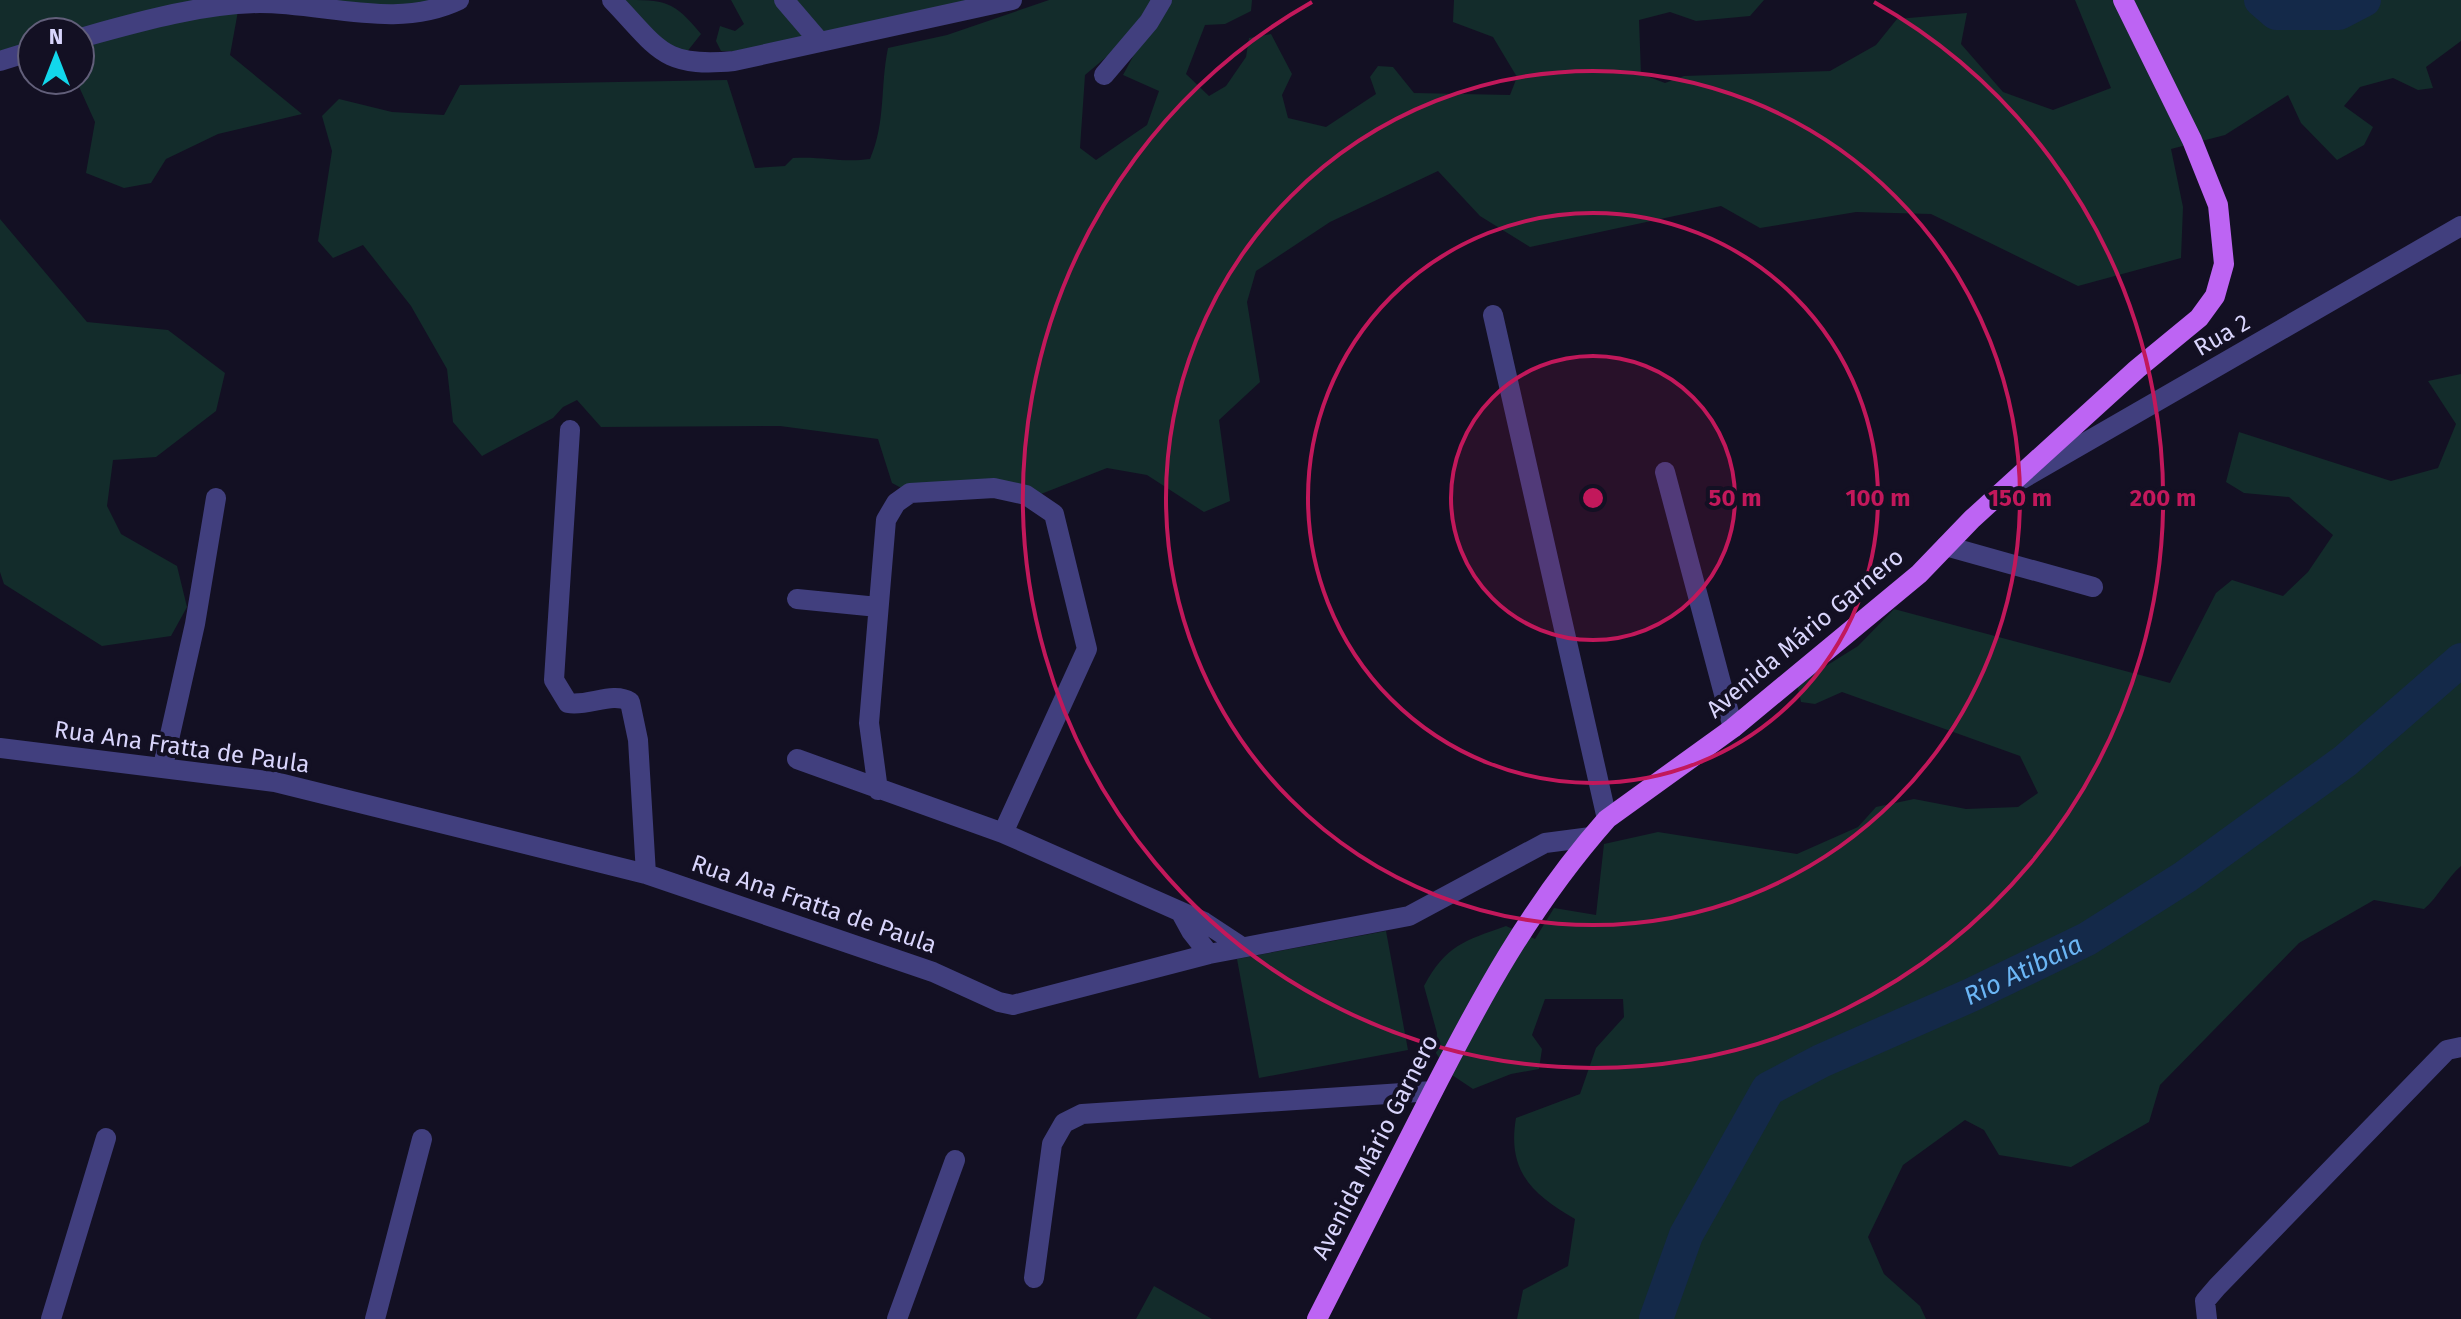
<svg xmlns="http://www.w3.org/2000/svg" width="2461" height="1319" viewBox="0 0 2461 1319" font-family="'Fira Sans',sans-serif">
<style>
.green{fill:#132c2b}
.lines{fill:none;stroke-linecap:round;stroke-linejoin:round}
.river{stroke:#142949;stroke-width:34}
.minor{stroke:#413f7e;stroke-width:20}
.major{stroke:#bd64f3;stroke-width:20}
.ring{fill:none;stroke:#c2185b;stroke-width:4}
.labels{text-anchor:middle;stroke-width:8;stroke-linejoin:round;paint-order:stroke}
.street-label{font-size:24px;fill:#d9d5fc;stroke:#131023}
.water-label{font-size:26px;font-style:italic;fill:#6bb5f4;stroke:#131023}
.centre{fill:#c2185b;stroke:#131023;stroke-width:4}
.ring-label{font-size:24px;text-anchor:middle;font-weight:bold;fill:#c2185b;stroke:#131023;stroke-width:8;stroke-linejoin:round;paint-order:stroke}
</style>
<rect width="100%" height="100%" fill="#131023"/>
<path class="green" d="M0 0H441L420 8 238 11 230 55 302 114 218 134 166 159 151 183 124 188 86 173 95 122 76 80H80V32H32V54L0 51Z
M622 0C665 0 673 0 701 34L686 53 668 49Z
M731 0H975L756 51H721L716 41 720 26 735 31 744 24Z
M1049 0H1154L1117 48 1085 75 1080 148 1096 160 1147 125 1159 91 1123 75 1142 40 1172 0H1252L1251 11 1225 24 1205 25 1186 74 1209 96 1226 86 1246 57 1249 38 1271 34 1292 74 1282 95 1288 118 1326 127 1376 94 1370 77 1378 66 1393 67 1414 93 1510 95 1517 77 1493 37 1453 22 1454 0H1764L1750 16 1696 21 1670 12 1639 20 1641 74 1665 83 1684 76 1830 71 1876 45 1897 19 1967 13 1961 44 2003 92 2053 110 2111 88 2075 0H2461V41L2426 67 2433 88 2418 90 2393 78 2360 87 2344 106 2373 127 2364 145 2337 160 2301 123 2288 95 2225 135 2171 149 2183 207 2181 258 2078 286 1931 214 1856 212 1760 228 1721 206 1530 247 1480 216 1438 171 1330 222 1256 271 1247 302 1260 382 1219 420 1230 501 1204 512 1147 475 1107 468 1041 494 920 498 892 483 878 439 780 426 601 427 577 400 563 407 553 418 482 456 453 422 447 369 411 306 363 245 333 258 318 241 332 151 322 116 339 99 392 112 444 115 460 85 727 80 755 168 785 166 793 158C823 156 841 163 870 159 886 122 880 87 888 48L947 35Z
M0 219 87 322 168 330 225 373 216 411 156 457 113 460 107 506 121 534 177 566 187 607 171 636 102 646 4 584 0 572Z
M2461 374V866C2446 879 2439 896 2424 909L2374 900 2299 943 2160 1085 2149 1122 2071 1167 1999 1155 1984 1130 1965 1120 1903 1165 1868 1237 1884 1274 1920 1306 1926 1319H1517L1523 1290 1568 1266 1575 1219C1531 1194 1507 1170 1516 1118L1580 1094 1596 1048 1624 1017 1623 999H1545L1532 1035 1542 1049 1539 1069 1511 1074 1473 1089 1449 1073 1436 1053 1437 1033 1424 986C1446 945 1464 941 1506 926L1535 939 1554 908 1596 915 1604 844 1658 832 1797 854 1858 827 1876 807 1914 799 1966 809 2018 807 2038 793 2020 756 1842 692 1815 704 1801 702 1797 684 1858 646 1894 609 2170 683 2216 593 2232 580 2283 596 2308 572 2333 535 2289 497 2244 493 2226 482 2239 432 2391 481 2438 468 2456 424 2428 381Z
M1386 931 1408 1050 1259 1078 1237 959Z
M1154 1286 1212 1319H1136Z"/>
<g class="lines">
<g class="river">
<path d="M2261 0 2276 13H2339L2364 0"/>
<path id="s1" d="M1656 1319 1686 1235 1768 1089 1821 1061 1971 995 2087 939 2185 877 2345 761 2461 660"/>
</g>
<path class="minor" d="M612 0C659 49 662 68 734 61L1012 0
M784 0 820 42
M80 38C138 22 200 4 260 3 326 3 397 30 459 0
M0 61 32 51
M1104 75 1149 22 1162 0
M1493 315 1607 819
M570 430 554 680 568 703C588 707 613 691 630 702L638 740 646 874
M1665 472 1733 728
M2022 479 2461 226
M1946 546 2093 587
M797 599 878 607
M0 748 275 782 646 874 933 972 999 1002 1013 1005 1209 954 1409 916 1545 843 1591 837
M797 759 1003 833
M163 766 195 624 216 498
M878 790 869 723 886 520 896 503 910 493 994 488 1026 495 1054 514 1087 649 1003 833 1204 922 1242 947
M1180 911 1191 931 1209 954
M1034 1278 1052 1144 1064 1123 1082 1114 1433 1091
M51 1319 106 1138
M375 1319 422 1139
M897 1319 955 1160
M2207 1319 2205 1301 2217 1287 2447 1050 2461 1047"/>
<path class="major" d="M1317 1319C1354 1246 1391 1174 1428 1101 1480 999 1530 906 1607 819L1733 728 1919 574 1972 519 2137 369 2199 318 2215 296 2224 264 2218 205 2192 140 2123 0"/>
</g>
<circle cx="1593" cy="498" r="142" fill="#c2185b" fill-opacity=".12"/>
<g class="ring">
<circle cx="1593" cy="498" r="142"/>
<circle cx="1593" cy="498" r="285"/>
<circle cx="1593" cy="498" r="427"/>
<path d="M1874 2A570 570 0 1 1 1312 2"/>
</g>
<g class="labels">
<g class="street-label">
<text transform="translate(2222 335) rotate(-30)" y="8">Rua 2</text>
<text transform="translate(1805 633) rotate(-40)" y="8">Avenida Mário Garnero</text>
<text transform="translate(182 747) rotate(8)" y="8">Rua Ana Fratta de Paula</text>
<text transform="translate(814 904) rotate(19)" y="8">Rua Ana Fratta de Paula</text>
<text transform="translate(1375 1147) rotate(-63)" y="8">Avenida Mário Garnero</text>
</g>
<g class="water-label">
<text dy="9" stroke="none"><textPath href="#s1" startOffset="538">Rio Atibaia</textPath></text>
</g>
</g>
<circle cx="1593" cy="498" r="12" class="centre"/>
<g class="ring-label">
<text x="1735" y="506">50 m</text>
<text x="1878" y="506">100 m</text>
<text x="2020" y="506">150 m</text>
<text x="2163" y="506">200 m</text>
</g>
<g transform="translate(56 56)"><circle r="38" fill="#131023" stroke="#625f7a" stroke-width="2"/>
<path d="M0-6L14 30L0 20L-14 30Z" fill="#12d7eb"/>
<text y="-12" font-size="22" font-weight="bold" text-anchor="middle" fill="#d9d5fc">N</text>
</g>
</svg>
